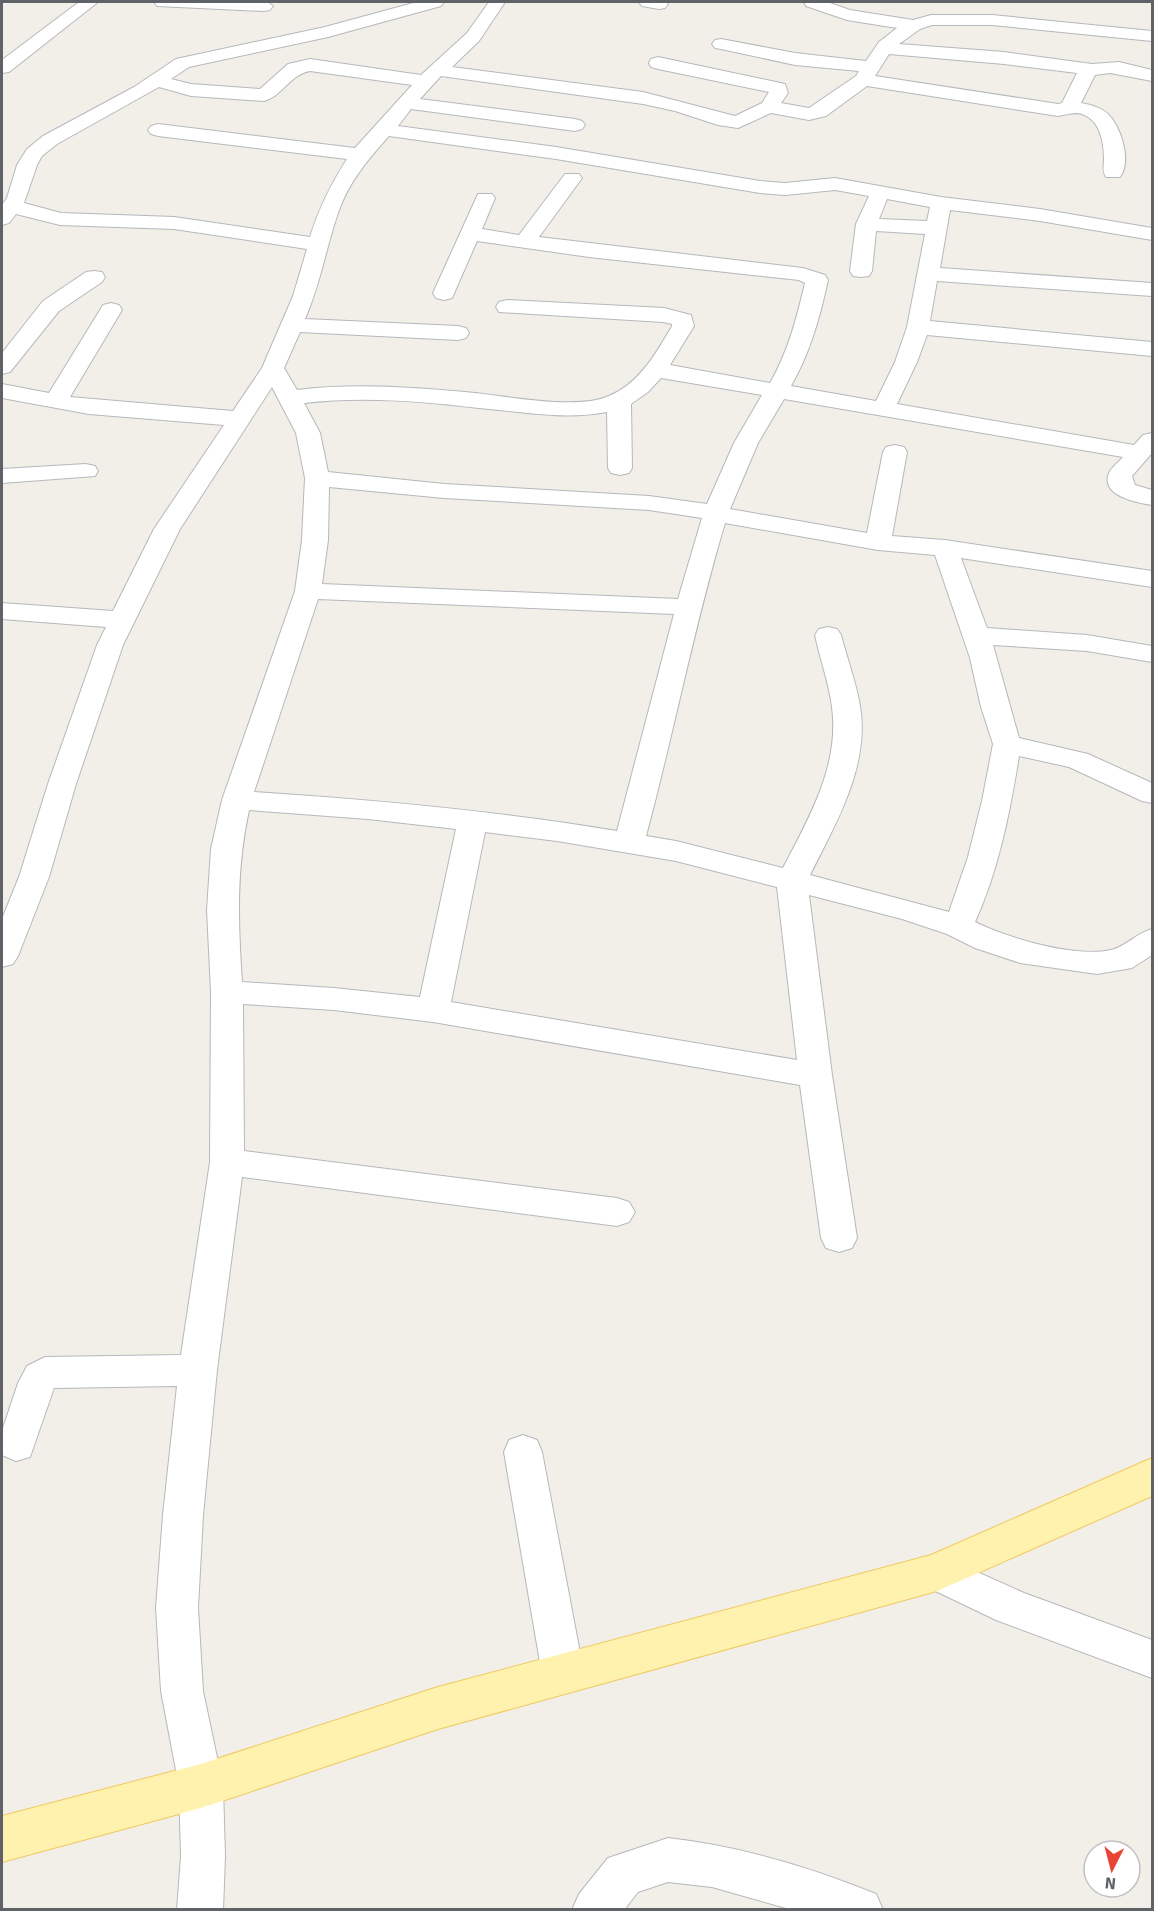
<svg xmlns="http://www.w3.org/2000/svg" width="1154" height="1911" viewBox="0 0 1154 1911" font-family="Signika,sans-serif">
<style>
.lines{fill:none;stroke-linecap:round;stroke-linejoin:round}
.minor-casing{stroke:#b5b8bc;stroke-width:2}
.major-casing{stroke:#f2c960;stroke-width:2}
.minor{fill:#fff;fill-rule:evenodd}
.major{fill:#fff2af;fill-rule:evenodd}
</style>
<rect width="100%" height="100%" fill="#f1efe8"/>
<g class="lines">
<g class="minor-casing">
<path id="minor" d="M79 2H98L9 72 2 73V60Z
M154 2H267L273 6 270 10 264 11 157 6Z
M417 2H444L441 6 328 37 189 67 171 79 191 84 260 89 288 64 310 59 421 75 467 33 489 2H505L479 41 452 67 643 92 735 116 762 103 769 92 658 69 651 67 649 63 651 59 658 57 785 84 788 93 781 103 809 108 856 76 859 71 795 65 721 49 715 48 712 44 715 40 721 39 795 53 866 61 879 42 897 28 847 20 806 6 804 2H827L850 10 913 20 931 15H992L1152 31V41L992 25H932L920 29 899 44 1004 52 1092 64 1119 62 1152 70V81L1110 73 1095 75 1081 103C1091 105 1100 107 1108 114 1121 127 1132 161 1120 177H1106C1102 171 1104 166 1104 159 1104 140 1099 116 1077 113 1071 113 1064 115 1058 116L867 86 826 116 809 120 771 113 738 128 718 125 675 111 643 104 441 76 420 99 575 119 582 121 585 125 582 129 575 131 411 109 398 126 556 147 760 181 785 183 835 178 941 197 1040 209 1152 228V240L1040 221 950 210 940 268 1152 283V296L937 281 930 321 1152 342V356L927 335 917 362 897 404 1134 445 1143 435 1152 433V453L1132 476 1135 485 1152 490V505C1139 503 1103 497 1108 476 1109 469 1118 463 1123 457L784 399 758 443 730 509 867 533 883 452 886 447 895 445 904 447 907 452 892 536 945 540 1152 571V587L961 558 987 628 1087 635 1152 646V662L1087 651 993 645 1019 738 1088 754 1152 783V803L1142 801 1069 767 1019 756C1010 812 999 869 975 922 1008 938 1074 958 1111 950 1125 947 1137 933 1152 929V955L1132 968 1097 974 1020 963 975 948 947 934 902 919 809 895 832 1075 857 1238 852 1248 839 1252 826 1248 821 1238 800 1085 433 1022 334 1010 243 1004 244 1151 617 1198 629 1202 635 1212 629 1222 617 1226 242 1177 217 1370 203 1515 198 1608 203 1691 223 1786 225 1856 223 1910H177L181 1856 179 1786 161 1691 156 1608 163 1515 177 1386 54 1388 30 1457 16 1461 2 1455V1431L18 1383 27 1366 45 1357 181 1355 210 1162 211 992 207 910 211 849 222 800 295 591 302 540 305 478 296 433 272 387 180 529 123 645 76 784 49 877 18 956 13 964 2 967V919L19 877 48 784 97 645 106 627 2 619V603L113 611 154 529 224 425 89 414 2 398V384L49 393 100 310 103 305 111 303 119 305 122 310 70 397 233 411 262 368 293 296 307 249 174 229 60 225 16 214 9 223 2 225V205L7 198 17 165 27 149 43 136 134 87 176 59 325 27ZM889 54 1004 64 1077 73 1062 103 1058 104 875 76ZM310 71 412 85 355 148 158 124 151 126 148 130 151 134 158 136 347 159C331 184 319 208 310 237L174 217 61 213 24 203 37 165 42 156 57 144 159 87 191 96 264 101C282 96 291 74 310 71ZM389 136 556 159 760 193 785 195 835 190 869 196 856 224 850 271 853 276 861 277 869 276 872 271 876 231 925 234 907 327 895 362 876 401 791 386C810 353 820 317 828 280L825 275 803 268 539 237 582 178 579 174H565L519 235 482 229 495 198 492 194H478L433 293 436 298 444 300 452 298 477 241 589 257 799 280 805 283C797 317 788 352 770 383L670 365 694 326 691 315 664 308 507 300 499 302 496 307 499 312 663 322 672 324V326C657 352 639 384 609 396 576 411 502 395 465 392 409 387 352 383 297 390L284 368 300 332 458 340 466 338 469 333 466 328 458 326 305 319C320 285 326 248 338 213 348 183 368 159 389 136ZM887 199 930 207 927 221 879 219ZM661 378 762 395 734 443 707 504 649 496 444 484 328 472 320 433 304 403C361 396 421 401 479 408 521 412 565 420 607 412L608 468 611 473 620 475 629 473 632 468 631 404 648 392ZM329 487 444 498 649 510 702 518 678 599 322 584 328 540ZM725 523 878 550 935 555 970 658 981 707 993 744 982 801 968 857 949 912 810 875C836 823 870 766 860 706 856 682 847 658 841 635L837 629 828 627 819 629 815 635C820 659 829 683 832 707 840 765 809 818 783 868L676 841 646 836C674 732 694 626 725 523ZM318 599 674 614 617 831C497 811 376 800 254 792ZM249 810 368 819 456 829 420 997 334 988 242 982C238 922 236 870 249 810ZM485 832 557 841 676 861 777 887 797 1060 451 1002Z
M639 2H666L668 4 665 8 659 9 642 6Z
M94 271 102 272 105 277 102 282 59 311 10 372 2 374V353L43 301 86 272Z
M86 464 95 466 98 471 95 476 2 483V469Z
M523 1435 537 1440 542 1452 584 1674 578 1688 563 1693 548 1688 542 1674 504 1452 509 1440Z
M937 1554 1024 1593 1152 1640V1678L996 1620 923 1585 917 1572 923 1559Z
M668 1838C739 1846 810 1867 876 1894L883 1910H793L712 1887 668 1882 638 1892 624 1910H572L579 1894 608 1858Z"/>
</g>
<g class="major-casing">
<path id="major" d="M1152 1458V1496L937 1591 438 1729 201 1808 2 1862V1816L201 1764 438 1687 931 1555Z"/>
</g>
<use href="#minor" class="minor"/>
<use href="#major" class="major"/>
</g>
<rect width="1154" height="1911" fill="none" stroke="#5f6368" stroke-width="6"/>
<g transform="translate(1112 1869) rotate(186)"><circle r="28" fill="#ffffff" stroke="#bfc1c3" stroke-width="1.5"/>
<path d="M0-4.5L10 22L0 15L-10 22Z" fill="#ea4335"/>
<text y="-9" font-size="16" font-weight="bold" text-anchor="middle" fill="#5f6368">N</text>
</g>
</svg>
